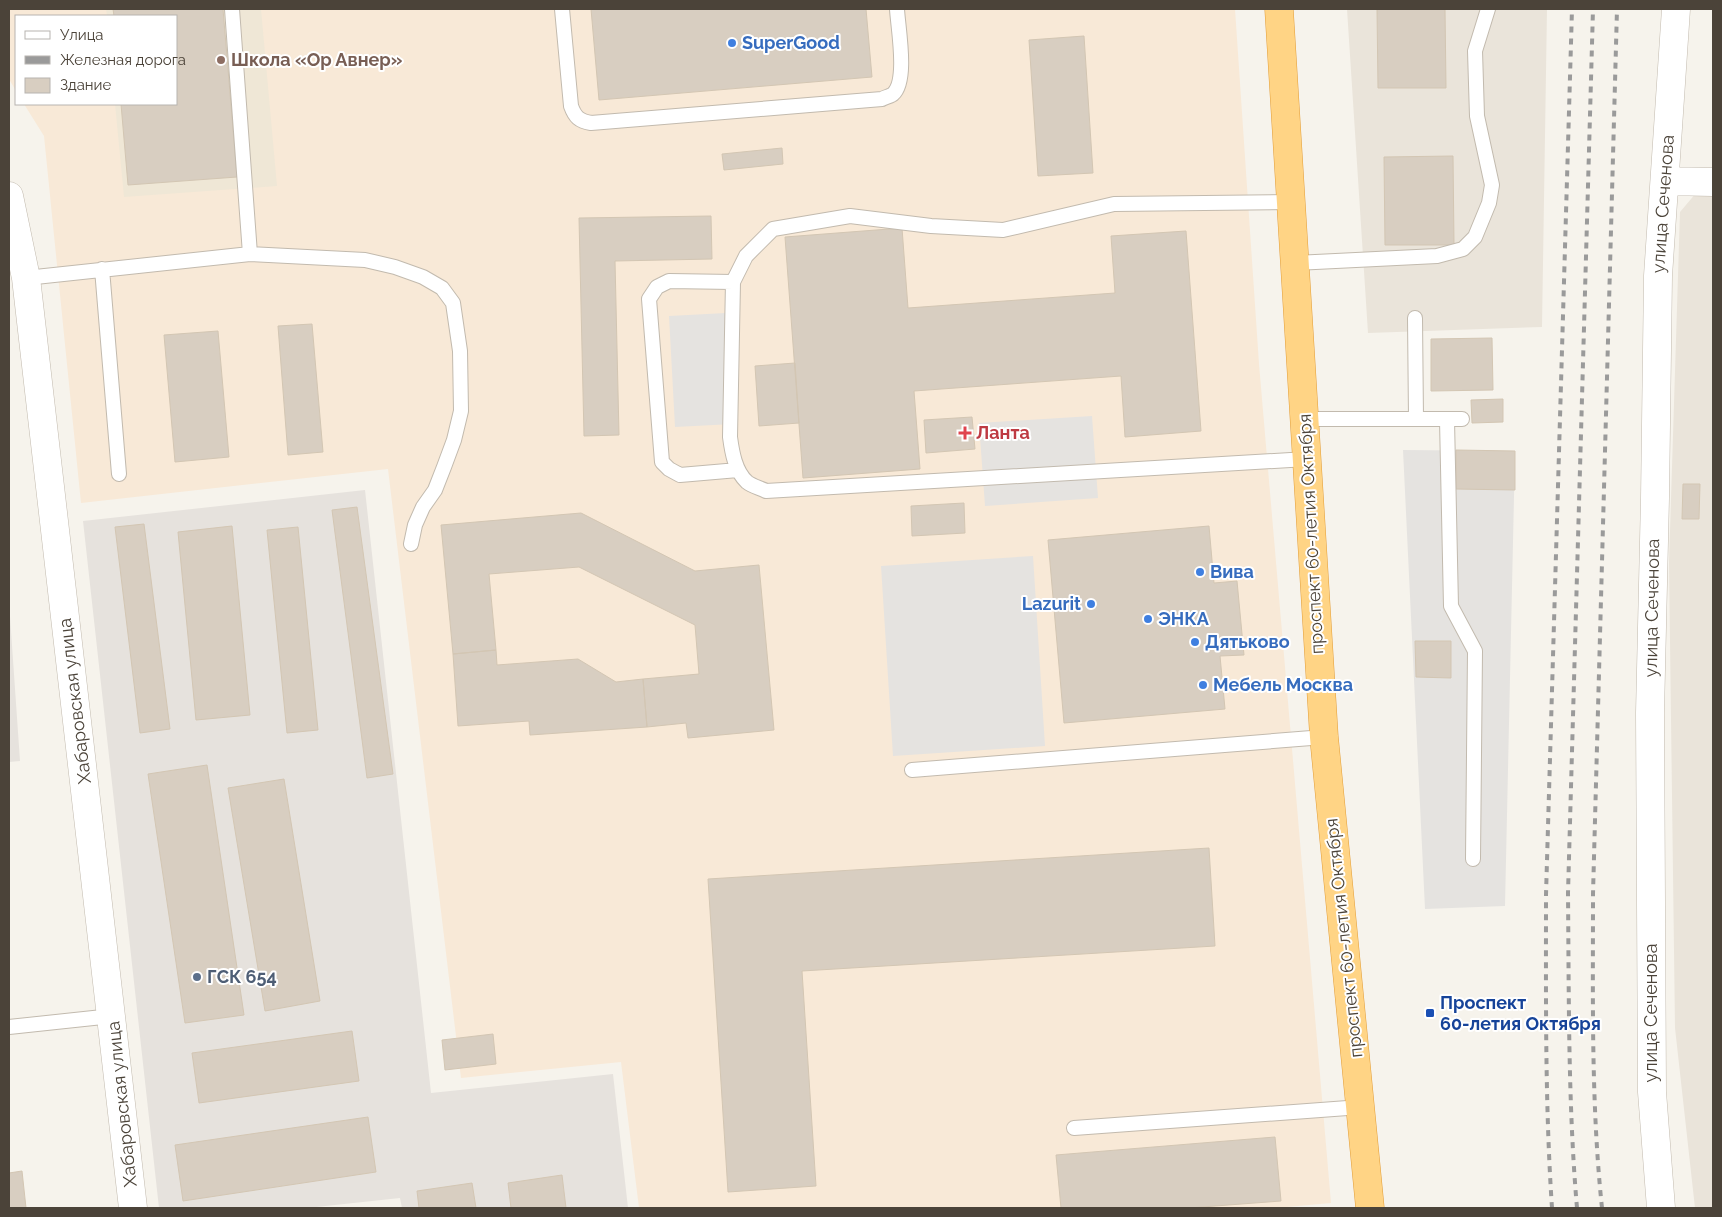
<svg xmlns="http://www.w3.org/2000/svg" width="1722" height="1217" viewBox="0 0 1722 1217" font-family="Raleway,sans-serif">
<style>
.residential{fill:#eae4da}
.commercial{fill:#f8e9d7}
.industrial{fill:#e6e2dd}
.education{fill:#efe7d6}
.parking{fill:#e5e3e0}
.building{fill:#d8cec1;stroke:#d3c6b3}
.lines{fill:none;stroke-linecap:round;stroke-linejoin:round}
.service-casing{stroke:#c2baae;stroke-width:16}
.minor-casing{stroke:#c2baae;stroke-width:29}
.trunk-casing{stroke:#e39e39;stroke-width:29}
.service{stroke:#fff;stroke-width:14}
.minor{stroke:#fff;stroke-width:28}
.trunk{stroke:#ffd485;stroke-width:28}
.rail{stroke:#9a9a9a;stroke-width:4;stroke-dasharray:6 6;stroke-linecap:butt}
.shop-dot{fill:#3f7fe0;stroke:#fff;stroke-width:2}
.education-dot{fill:#8d6e63;stroke:#fff;stroke-width:2}
.health-dot{fill:#e0444e;stroke:#fff;stroke-width:2}
.service-dot{fill:#5c6f8a;stroke:#fff;stroke-width:2}
.transit-dot{fill:#1a4fb4;stroke:#fff;stroke-width:2}
.labels{text-anchor:middle;stroke-width:4;stroke-linejoin:round;paint-order:stroke}
.shop-label{font-size:18px;font-weight:bold;fill:#366cbe;stroke:#fff;text-anchor:start}
.education-label{font-size:18px;font-weight:bold;fill:#785e54;stroke:#fff;text-anchor:start}
.street-label{font-size:18px;fill:#4b4339;stroke:#fff}
.health-label{font-size:18px;font-weight:bold;fill:#be3a42;stroke:#fff;text-anchor:start}
.service-label{font-size:18px;font-weight:bold;fill:#4e5e75;stroke:#fff;text-anchor:start}
.transit-label{font-size:18px;font-weight:bold;fill:#164399;stroke:#fff;text-anchor:start}
</style>
<rect width="100%" height="100%" fill="#f6f3ec"/>
<path class="residential" d="M1347 9H1547L1542 327 1368 333Z
M1713 173V1208H1695L1675 1028 1669 563 1680 212Z"/>
<path class="commercial" d="M9 9H1235L1259 364 1331 1203 1276 1208H639L621 1062 461 1078 388 469 81 503 44 136 24 104H176V16H16V91L9 79Z"/>
<path class="industrial" d="M365 490 431 1093 613 1074 628 1208H402L400 1198 307 1208H159L83 521Z
M9 602 20 761 9 762Z"/>
<path class="education" d="M106 9H261L277 186 124 197 115 104H176V16H107Z"/>
<path class="parking" d="M726 313 733 424 675 427 669 316Z
M1092 416 1098 498 985 506 979 423Z
M1403 450 1515 451 1505 906 1425 909Z
M1033 556 1045 746 893 756 881 566Z"/>
<path class="building" d="M113 9H223L237 177 128 185 121 104H176V16H114Z
M591 9H866L872 77 599 100Z
M1377 9H1445L1446 88H1378Z
M1084 36 1093 173 1038 176 1029 40Z
M782 148 783 164 724 170 722 154Z
M1453 156 1454 245H1385L1384 157Z
M711 216 712 259 615 261 619 435 584 436 579 218Z
M902 228 908 308 1115 293 1111 236 1186 231 1201 431 1125 437 1121 376 914 391 920 469 803 478 785 237Z
M312 324 323 452 288 455 278 326Z
M218 331 229 457 175 462 164 335Z
M1492 338 1493 390 1431 391V339Z
M795 363 799 423 759 426 755 366Z
M1503 399V422L1472 423 1471 400Z
M972 417 975 449 926 453 924 420Z
M1456 450 1515 451V490L1456 489Z
M1683 484H1700L1699 519H1682Z
M964 503 965 533 912 536 911 506Z
M357 507 393 774 367 778 332 510Z
M581 513 695 571 759 565 774 730 688 738 686 723 647 727 643 679 699 674 695 625 579 567 489 574 496 650 453 654 441 525Z
M144 524 170 729 140 733 115 527Z
M232 526 250 715 196 720 178 532Z
M1209 526 1214 583 1237 581 1244 655 1220 656 1225 709 1064 723 1048 540Z
M298 527 318 730 287 733 267 530Z
M1415 641H1451V678L1416 677Z
M496 650 497 665 578 659 616 682 643 679 647 727 530 735 529 721 458 726 453 654Z
M207 765 244 1015 185 1023 148 774Z
M284 779 320 1001 265 1011 228 788Z
M1209 848 1215 946 802 971 816 1186 728 1192 708 879Z
M352 1031 359 1081 199 1103 192 1053Z
M493 1034 496 1064 445 1070 442 1040Z
M368 1117 376 1172 183 1201 175 1145Z
M1275 1137 1281 1201 1189 1208H1061L1056 1155Z
M22 1171 26 1208H9V1173Z
M562 1175 566 1208H511L508 1183Z
M472 1183 476 1208H419L417 1191Z"/>
<g class="lines">
<g class="service-casing">
<path id="service" d="M562 9 571 106C575 117 579 121 591 123L882 99C885 97 891 96 893 94 908 81 898 28 897 9
M1291 202 1114 204 1003 230 931 226 850 216 773 229 746 256 733 282 730 437C732 452 735 471 747 482 752 486 760 488 766 491L1307 459
M250 254 365 260 395 267 423 277 442 288 453 303 460 351 461 411 454 440 444 467 435 490 423 507 415 525 411 544
M1295 263 1437 256 1463 249 1475 237 1489 203 1492 185 1477 116 1475 51 1488 9
M102 269 119 474
M26 278 250 254 232 9
M733 282 669 281 657 287 649 299 662 462 669 469 680 475 738 470
M1415 318 1416 419
M1304 419H1462
M1447 420 1451 606 1475 651 1473 859
M912 770 1324 737
M9 1027 112 1016
M1074 1128 1361 1107"/>
</g>
<g class="minor-casing">
<path id="minor" d="M1665 181 1713 182
M9 196 26 278 133 1208
M1661 1208 1652 1092 1650 713 1655 498 1658 276 1676 9"/>
</g>
<g class="trunk-casing">
<path id="trunk" d="M1279 9 1324 737 1370 1208"/>
</g>
<use href="#service" class="service"/>
<use href="#minor" class="minor"/>
<use href="#trunk" class="trunk"/>
<path class="rail" d="M1552 1208C1545 1104 1546 1000 1546 895L1572 9
M1577 1208C1568 1104 1569 998 1568 893L1593 9
M1602 1208C1591 1104 1593 998 1593 894L1617 9"/>
</g>
<g class="shop-dot">
<circle cx="732" cy="43" r="5"/>
<circle cx="1200" cy="572" r="5"/>
<circle cx="1091" cy="604" r="5"/>
<circle cx="1148" cy="619" r="5"/>
<circle cx="1195" cy="642" r="5"/>
<circle cx="1203" cy="685" r="5"/>
</g>
<circle class="education-dot" cx="221" cy="60" r="5"/>
<path class="health-dot" d="M962.5 425.5h5v5h5v5h-5v5h-5v-5h-5v-5h5z"/>
<circle class="service-dot" cx="197" cy="977" r="5"/>
<rect class="transit-dot" x="1425" y="1008" width="10" height="10" rx="2.5"/>
<g class="labels">
<g class="shop-label">
<text x="742" y="49">SuperGood</text>
<text x="1210" y="578">Вива</text>
<text x="1081" y="610" text-anchor="end">Lazurit</text>
<text x="1158" y="625">ЭНКА</text>
<text x="1205" y="648">Дятьково</text>
<text x="1213" y="691">Мебель Москва</text>
</g>
<g class="education-label">
<text x="231" y="66">Школа «Ор Авнер»</text>
</g>
<g class="street-label">
<text transform="translate(1663 204) rotate(-86)" y="6">улица Сеченова</text>
<text transform="translate(1311 534) rotate(-93)" y="6">проспект 60-летия Октября</text>
<text transform="translate(1652 608) rotate(-89)" y="6">улица Сеченова</text>
<text transform="translate(75 701) rotate(-97)" y="6">Хабаровская улица</text>
<text transform="translate(1344 938) rotate(-96)" y="6">проспект 60-летия Октября</text>
<text transform="translate(1651 1013) rotate(-90)" y="6">улица Сеченова</text>
<text transform="translate(122 1104) rotate(-96)" y="6">Хабаровская улица</text>
</g>
<g class="health-label">
<text x="976" y="439">Ланта</text>
</g>
<g class="service-label">
<text x="207" y="983">ГСК 654</text>
</g>
<g class="transit-label">
<text x="1440" y="1009">Проспект<tspan x="1440" dy="21">60-летия Октября</tspan></text>
</g>
</g>
<rect width="1722" height="1217" fill="none" stroke="#4b4339" stroke-width="20"/>
<rect x="15" y="15" width="162" height="90" fill="#ffffff" stroke="#b7b4b0"/>
<rect x="25" y="31" width="25" height="8" fill="#ffffff" stroke="#b7b4b0"/>
<text x="60" y="40" font-size="15" fill="#4b4339">Улица</text>
<rect x="25" y="56" width="25" height="8" fill="#9a9a9a" stroke="#b7b4b0"/>
<text x="60" y="65" font-size="15" fill="#4b4339">Железная дорога</text>
<rect x="25" y="78" width="25" height="15" fill="#d8cec1" stroke="#b7b4b0"/>
<text x="60" y="90" font-size="15" fill="#4b4339">Здание</text>
</svg>
